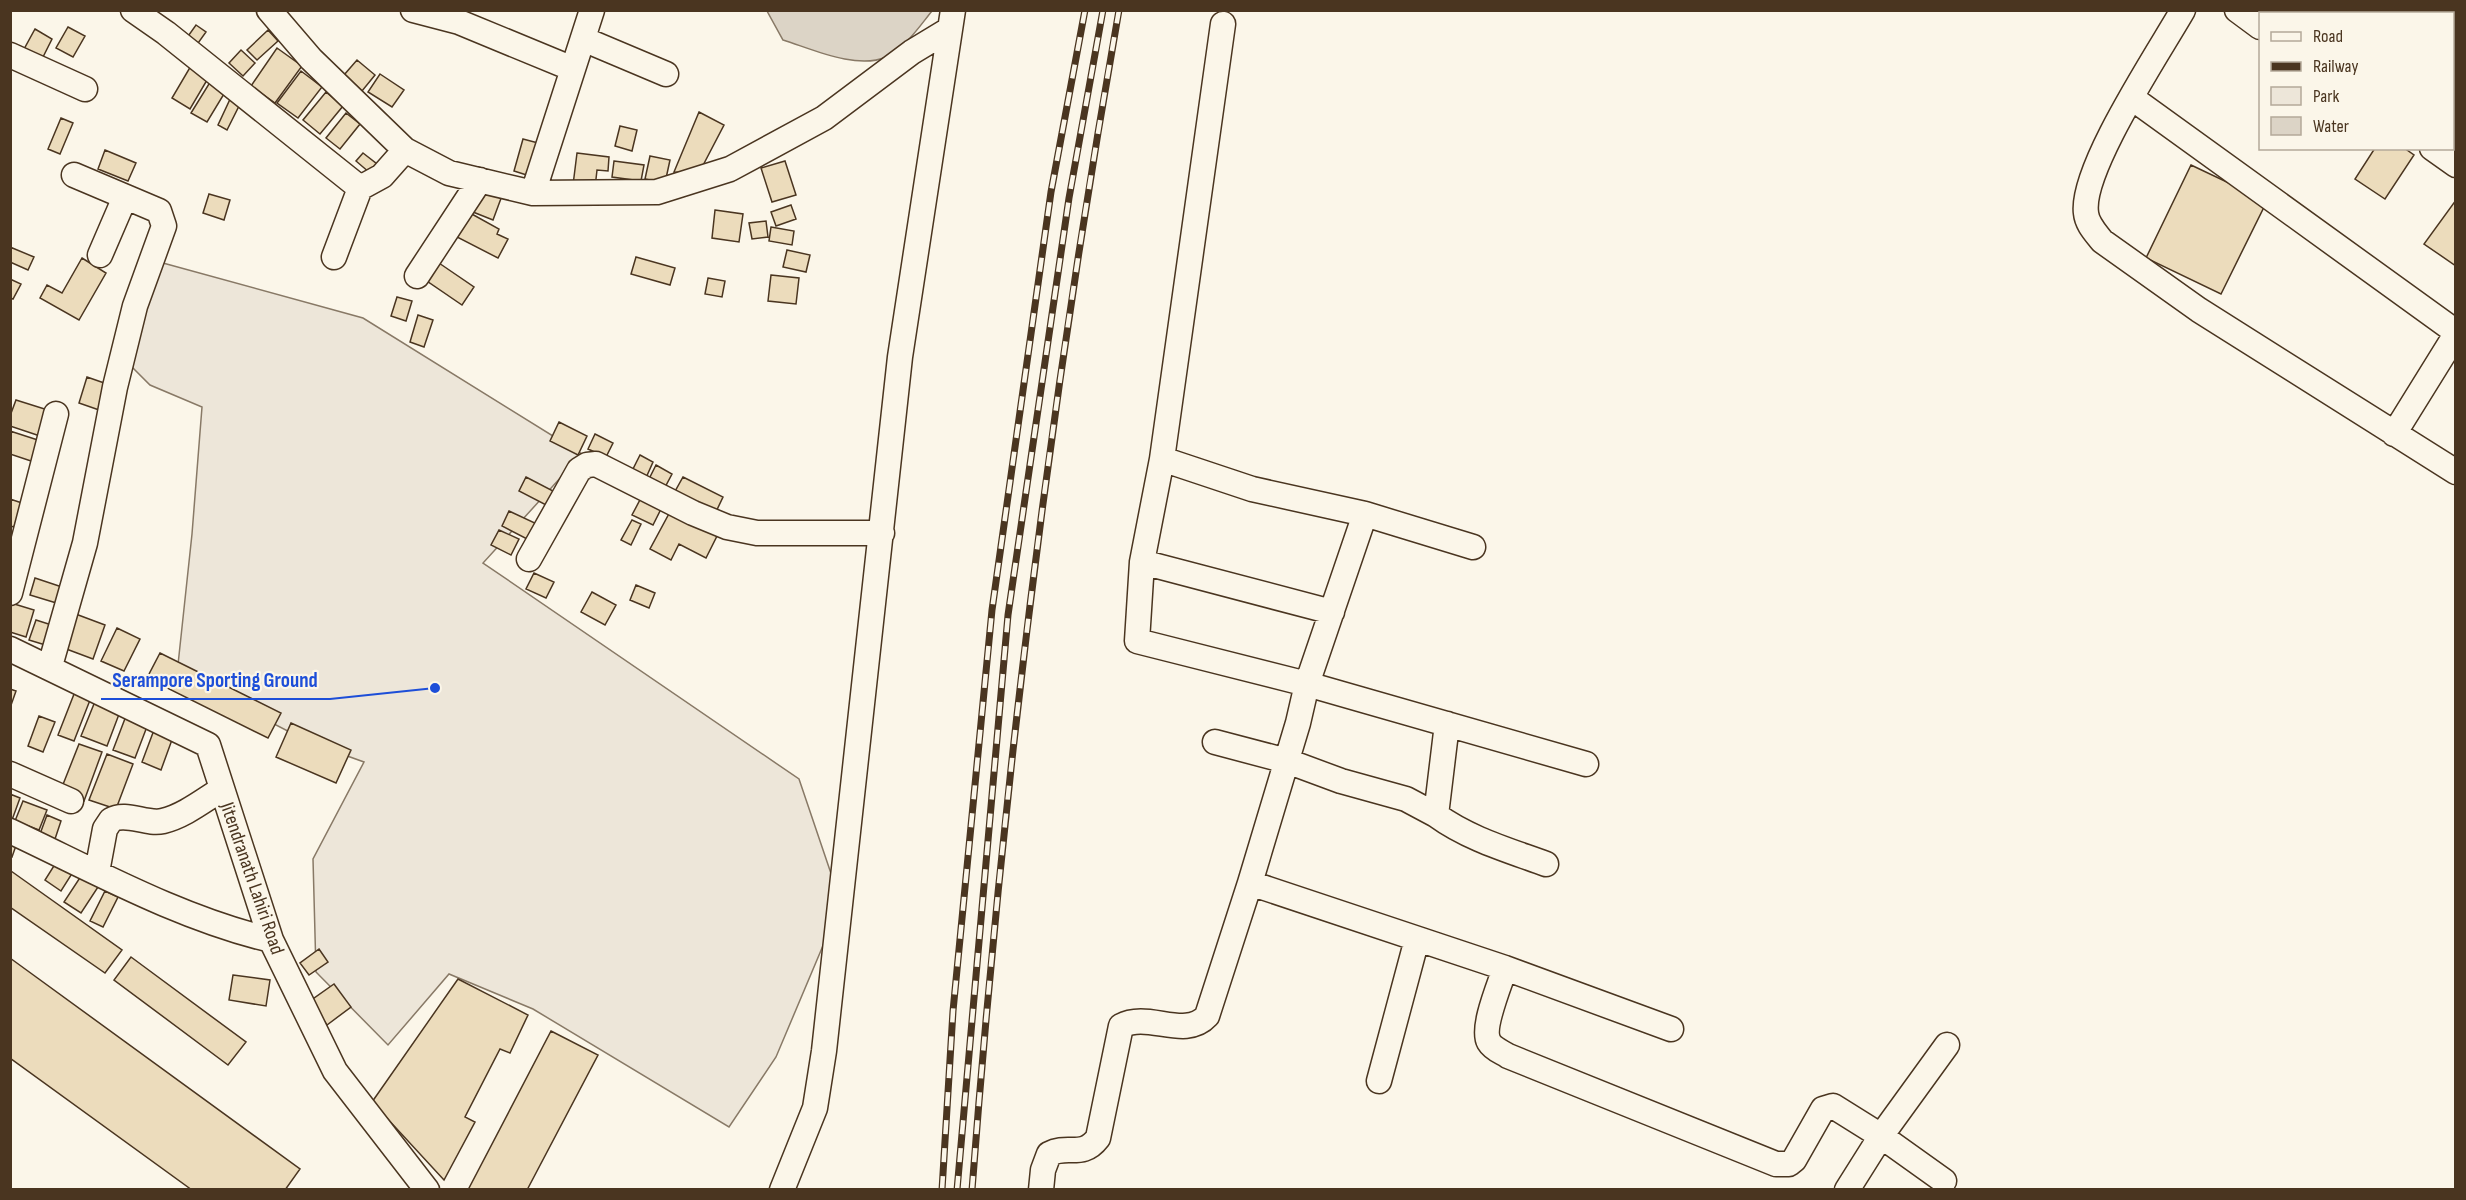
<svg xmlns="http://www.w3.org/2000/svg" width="2466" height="1200" viewBox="0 0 2466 1200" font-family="'Sofia Sans Condensed',sans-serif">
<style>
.green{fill:#ede6d9;stroke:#887966;stroke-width:1.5}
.water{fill:#dcd4c6;stroke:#887966;stroke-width:1.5}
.building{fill:#ecdcbc;stroke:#4a3520;stroke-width:1.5}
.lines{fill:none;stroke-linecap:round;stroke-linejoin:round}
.minor-casing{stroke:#4a3520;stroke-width:27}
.minor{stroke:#fbf6e9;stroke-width:24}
.rail-casing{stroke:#4a3520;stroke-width:7}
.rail{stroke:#fbf6e9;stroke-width:4.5;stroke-dasharray:14;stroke-linecap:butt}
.labels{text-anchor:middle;stroke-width:4.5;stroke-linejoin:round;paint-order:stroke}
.street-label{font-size:20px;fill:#4a3520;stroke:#fbf6e9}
.leader{fill:none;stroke:#1d4ed8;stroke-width:2}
.callout-dot{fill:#1d4ed8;stroke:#fbf6e9;stroke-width:2}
.callout-label{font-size:21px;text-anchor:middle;font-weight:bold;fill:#1d4ed8;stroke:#fbf6e9;stroke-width:4.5;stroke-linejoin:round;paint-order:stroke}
</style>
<rect width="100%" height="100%" fill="#fbf6e9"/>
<path class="green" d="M163 263 363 318 582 454 483 563 799 779 841 903 776 1057 729 1127 533 1009 449 974 388 1045 316 972 313 859 364 762 311 743 177 674 192 534 202 407 150 385 113 348Z"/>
<path class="water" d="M767 11H932C919 27 906 47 886 57 857 70 812 49 783 40Z"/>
<path class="building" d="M196 25 206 32 196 46 186 39Z
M68 27 85 36 73 57 56 48Z
M35 29 52 39 41 61 23 51Z
M268 30 278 41 257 60 247 50Z
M2453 38 2456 40 2454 87 2452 85Z
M277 48 302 66 275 103 251 86Z
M241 50 255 63 243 76 229 63Z
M357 60 375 75 362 91 344 75Z
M192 64 210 75 190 109 172 98Z
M301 71 322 87 298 118 277 103Z
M380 74 404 90 392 107 368 92Z
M212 79 227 89 207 122 191 113Z
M326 92 343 106 320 134 303 120Z
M232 95 242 100 227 130 218 125Z
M699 112 724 125 699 173 674 172Z
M346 113 360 124 340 149 326 138Z
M61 118 73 123 60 154 48 149Z
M620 126 637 130 632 151 615 146Z
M523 139 542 144 533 177 514 171Z
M2375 148H2404L2414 155 2385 199 2355 179Z
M105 150 136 163 128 181 98 169Z
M363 153 377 164 370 173 356 161Z
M577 153 609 157 608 171 597 170 595 188 573 185Z
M650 156 670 160 665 183 645 179Z
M614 161 644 165 641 181 612 177Z
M785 161 796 195 772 202 761 168Z
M2191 165 2267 201 2221 294 2146 258Z
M484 186 503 193 493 220 473 212Z
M209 194 230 200 224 220 203 213Z
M2456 200V266L2424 244Z
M791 205 796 219 776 226 771 212Z
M715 210 743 214 739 242 712 238Z
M470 213 499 229 497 234 508 239 498 258 457 237Z
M766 221 768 237 752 239 749 223Z
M771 227 794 231 792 245 769 241Z
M10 247 34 257 28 270 10 262Z
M787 250 810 255 806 272 783 267Z
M636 257 675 268 670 285 631 274Z
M82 258 106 273 79 320 40 298 47 285 62 293Z
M436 261 474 287 462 305 424 279Z
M771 275 799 278 796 304 768 301Z
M708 278 725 281 722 297 705 294Z
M10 279 21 284 13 299 10 298Z
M397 297 412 301 406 321 391 316Z
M418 315 433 320 424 347 410 342Z
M87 377 110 385 102 411 79 403Z
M16 400 51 411 43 437 10 426V416Z
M559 422 587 436 578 455 550 441Z
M10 431 44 442 37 463 10 454Z
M595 434 613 443 606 457 588 449Z
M640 455 653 462 645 480 631 473Z
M656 465 672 474 663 491 647 483Z
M526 477 555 492 548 506 519 491Z
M683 477 723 497 714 516 673 495Z
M642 496 662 507 653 525 632 515Z
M10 499 22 503 14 527 10 526Z
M671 510 718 534 706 558 679 544 671 560 650 549Z
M509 511 537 524 529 540 502 526Z
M632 520 641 524 631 545 621 540Z
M499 530 519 539 511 555 491 545Z
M534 573 554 582 546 598 526 589Z
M35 578 68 589 63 605 30 595Z
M636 585 655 593 649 608 630 600Z
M592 592 616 605 605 625 581 612Z
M11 603 34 610 26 637 10 632Z
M73 613 105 625 93 659 61 647Z
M36 620 58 627 52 647 29 640Z
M117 628 140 639 124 671 101 661Z
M160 653 281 713 268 738 147 678Z
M10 689 16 691 10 708Z
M76 689 92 695 74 741 58 735Z
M96 699 121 709 107 746 81 736Z
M39 716 55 722 43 752 28 746Z
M126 716 148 724 135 758 113 750Z
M291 723 351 750 336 783 276 757Z
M154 730 173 737 161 770 142 762Z
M79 744 102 752 84 801 60 792Z
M107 754 133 764 116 809 89 800Z
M10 794 20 798 12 820 10 819Z
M23 801 47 810 39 830 15 821Z
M47 815 61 821 55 839 40 834Z
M10 834 19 837 12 857 10 856Z
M57 861 73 872 61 891 45 880Z
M11 871 122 950 105 973 10 907Z
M83 873 100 884 81 913 64 902Z
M105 891 118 897 103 927 90 921Z
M319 949 328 962 309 975 300 963Z
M131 957 246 1042 228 1065 114 980Z
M10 958 300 1169 285 1190H192L10 1058Z
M233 975 270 980 266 1006 229 1000Z
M458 979 528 1015 510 1053 500 1049 465 1117 475 1122 444 1180 372 1102Z
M334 984 351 1007 327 1025 310 1001Z
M551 1031 598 1055 527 1190H468Z"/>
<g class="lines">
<g class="minor-casing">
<path id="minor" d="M133 10 166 33 360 188 382 176 405 150
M269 10 311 59 405 150 449 173 533 193 657 192 730 169 824 118 912 52 950 29
M413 10 459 22 573 69
M2183 10C2159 52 2080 170 2086 213 2087 224 2095 232 2102 241L2199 310 2456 472
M2237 10 2260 27
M2433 10 2437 14
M1223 24 1162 459 1142 562 1137 641 1307 684 1586 764
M2452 24 2456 26
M583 39 666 74
M10 55 85 89
M2132 98 2456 332
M2432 148 2456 165
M533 193 592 10
M100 255 125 197
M334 257 360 188
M417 276 480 180
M2394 434 2456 334
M1365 514 1473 547
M529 559 579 470 587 465 596 464 693 513 727 527 757 533H882
M1142 562 1332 612
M10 593 56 414
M10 649 208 745 271 940 335 1071 427 1190
M50 666 85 543 115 387 135 306 164 226 159 211 74 175
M1215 742 1287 761 1341 781 1406 799 1436 815 1447 724
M10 774 71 801
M1436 815C1469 839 1508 850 1546 864
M10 831C95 871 179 918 271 940
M97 872 105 829 111 820C126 811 146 825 163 821 184 816 204 800 222 789
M1250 883 1505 968 1671 1029
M1505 968C1500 984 1481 1028 1489 1042 1493 1049 1502 1052 1508 1056L1776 1164H1789L1794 1160 1823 1109 1833 1106 1881 1136 1944 1181
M1379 1081 1417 939
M782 1190 815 1108 824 1051 900 357 953 10
M1041 1190 1043 1170 1049 1154C1068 1144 1082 1159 1098 1138L1121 1026C1148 1011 1185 1040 1207 1016L1250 883 1298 723 1307 684 1365 514 1252 489 1162 459
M1847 1190 1881 1136 1947 1045"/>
</g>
<use href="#minor" class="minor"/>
<g class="rail-casing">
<path id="rail" d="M942 1190 953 1011 992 610 1051 192 1085 10
M957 1190 1008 615 1069 198 1103 10
M972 1190C1002 794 1050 401 1119 10"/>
</g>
<use href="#rail" class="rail"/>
</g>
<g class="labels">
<g class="street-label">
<text transform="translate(253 878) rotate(71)" y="7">Jitendranath Lahiri Road</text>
</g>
</g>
<path class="leader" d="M435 688L330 699H101"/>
<circle class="callout-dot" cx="435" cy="688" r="6"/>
<g class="callout-label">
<text x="215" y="687">Serampore Sporting Ground</text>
</g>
<rect width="2466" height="1200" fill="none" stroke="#4a3520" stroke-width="24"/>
<rect x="2259" y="12" width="195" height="138" fill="#fbf6e9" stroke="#b4a999" stroke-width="1.5"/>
<rect x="2271" y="32" width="30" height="9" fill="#fbf6e9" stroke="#b4a999" stroke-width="1.5"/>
<text x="2313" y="42" font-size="18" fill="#4a3520">Road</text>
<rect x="2271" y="62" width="30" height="9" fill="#4a3520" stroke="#b4a999" stroke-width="1.5"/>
<text x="2313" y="72" font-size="18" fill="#4a3520">Railway</text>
<rect x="2271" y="87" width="30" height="18" fill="#ede6d9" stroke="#b4a999" stroke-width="1.5"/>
<text x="2313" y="102" font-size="18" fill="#4a3520">Park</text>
<rect x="2271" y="117" width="30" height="18" fill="#dcd4c6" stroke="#b4a999" stroke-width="1.5"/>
<text x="2313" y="132" font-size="18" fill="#4a3520">Water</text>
</svg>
